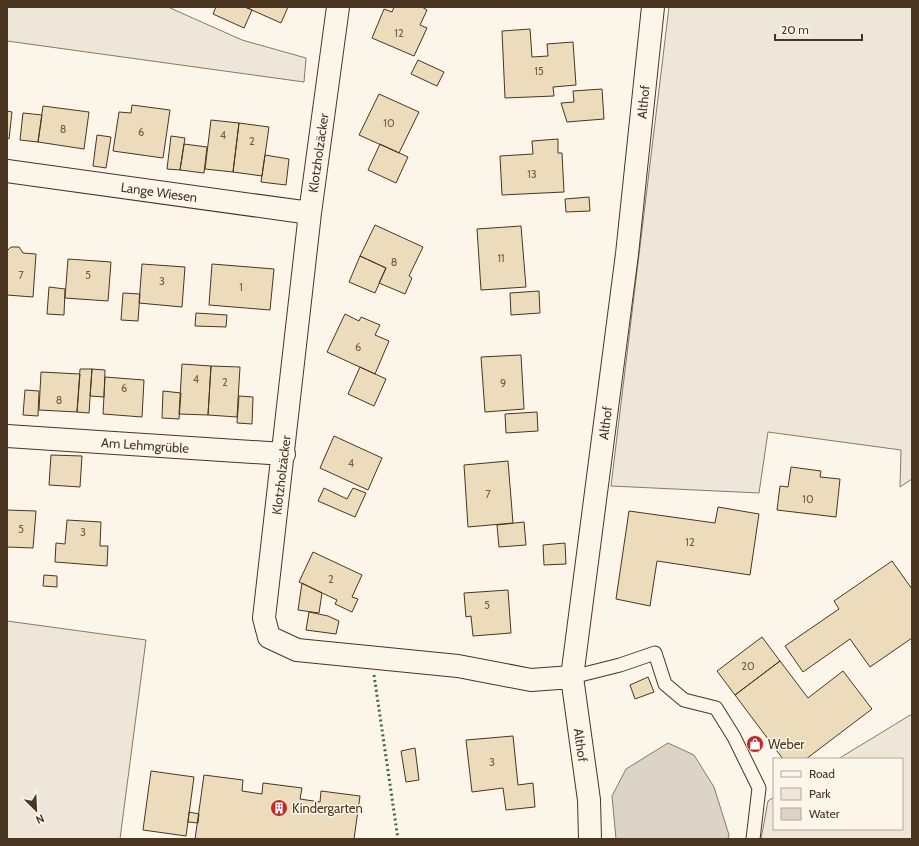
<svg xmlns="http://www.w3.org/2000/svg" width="919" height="846" viewBox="0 0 919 846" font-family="Cabin,sans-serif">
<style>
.green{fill:#ede6d9;stroke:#887966}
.water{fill:#dcd4c6;stroke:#887966}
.building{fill:#ecdcbc;stroke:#4a3520}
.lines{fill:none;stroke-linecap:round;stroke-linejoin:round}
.lane-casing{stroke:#4a3520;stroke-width:15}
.street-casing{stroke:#4a3520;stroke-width:24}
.lane{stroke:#fbf6e9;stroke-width:13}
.street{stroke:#fbf6e9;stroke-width:22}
.hedge{stroke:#436837;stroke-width:3;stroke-dasharray:2 3;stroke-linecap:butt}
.labels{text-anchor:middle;stroke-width:3;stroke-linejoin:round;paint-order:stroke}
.number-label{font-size:11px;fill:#725f47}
.street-label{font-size:13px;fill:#4a3520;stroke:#fbf6e9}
.poi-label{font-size:13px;fill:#4a3520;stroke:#fbf6e9;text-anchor:start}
</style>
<rect width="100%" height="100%" fill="#fbf6e9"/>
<path class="green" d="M7 7H168L242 40 306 58 304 82 7 41Z
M669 7H912V479L900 487 901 450 768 432 759 493 611 486Z
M7 621 146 640 120 839H7Z
M912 714V839H761L768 801 774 797V829H902V759H838Z"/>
<path class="water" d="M668 743 694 755 714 787 729 835 728 839H616L612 796 626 769Z"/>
<path class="building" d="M216 7H245L252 10 244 28 213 14Z
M245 7H288L281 23Z
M394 7H422L427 10 420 25 427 28 414 56 372 38 384 9 392 12Z
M530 29 532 57 548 56 547 44 573 42 576 85 553 87 554 96 505 98 502 31Z
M418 60 444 72 437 86 411 74Z
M602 89 604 119 567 122 561 103 574 102 573 91Z
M379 94 419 112 399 153 359 135Z
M132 105 170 110 163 158 113 151 119 112 131 113Z
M43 106 89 112 84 149 38 142Z
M7 111 12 112 9 139 7 138Z
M23 113 42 115 38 142 20 140Z
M211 120 239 123 233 172 205 169Z
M239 123 269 127 262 176 233 172Z
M97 135 111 137 106 168 93 166Z
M171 136 185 138 180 170 167 169Z
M558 139V153H562L564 192 502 195 500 156 533 154 532 141Z
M184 144 207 147 204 173 180 170Z
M380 144 408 157 396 183 368 170Z
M265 155 289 159 286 185 261 182Z
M589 197 590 211 566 212 565 199Z
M375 225 423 247 409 276 412 278 405 294 379 283 386 268 360 256Z
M521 226 526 287 481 290 477 229Z
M11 247H19L23 253 36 254 33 297 7 295V251Z
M360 256 386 268 375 293 349 282Z
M68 259 111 262 108 301 65 298Z
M142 264 185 267 182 307 139 303Z
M212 264 274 269 270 310 209 305Z
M49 287 65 289 64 315 47 314Z
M539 291 540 313 511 315 510 293Z
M123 293 140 294 138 321 121 320Z
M196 313 227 315 226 327 195 326Z
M345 314 359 321 361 317 380 325 375 335 389 341 375 374 327 352Z
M521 355 524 409 485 412 481 357Z
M182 364 211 366 208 415 179 414Z
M211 366 240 367 237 417 208 415Z
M360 367 386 379 374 406 348 394Z
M80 369H92L89 413 77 412Z
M92 369 105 370 104 397 90 396Z
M41 372 80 374 77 412 39 410Z
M105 377 144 380 142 417 103 414Z
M25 390 39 391 38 416 23 415Z
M163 391 181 393 179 419 162 418Z
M239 396 253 397 252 424 237 423Z
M537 412 538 431 506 433 505 414Z
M334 436 382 458 368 490 320 468Z
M51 455 82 456 80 487 49 485Z
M508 461 513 523 468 527 464 465Z
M791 467 821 471 820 477 840 479 836 517 777 510 780 486 788 487Z
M324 488 347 499 353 488 366 493 355 517 318 501Z
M718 507 759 514 750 575 657 561 650 606 616 599 629 511 715 523Z
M7 510 36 511 33 548 7 547Z
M67 520 101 522 100 546H108L107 566 55 562 56 543 65 544Z
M524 522 526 545 499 547 497 525Z
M565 543 566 564 544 565 543 545Z
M313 552 362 575 352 597 358 599 352 612 335 604 337 600 299 582Z
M892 561 912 589V638L870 667 850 639 803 672 785 646 839 609 834 601Z
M44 575 57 576V587L43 586Z
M302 583 322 593 319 613 298 610Z
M508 590 511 633 473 636 471 616 466 617 464 593Z
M309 612 328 616 339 621 336 634 306 630Z
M762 637 780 661 735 695 717 671Z
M780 661 808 698 843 671 872 709 806 759H783L735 695Z
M648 677 654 692 635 699 630 685Z
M513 736 518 785 533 783 535 807 506 810 503 788 472 792 466 740Z
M415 748 419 780 406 782 401 751Z
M151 771 194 777 186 836 143 830Z
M204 775 243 780 242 791 262 794 263 783 302 788 300 799 320 802 321 791 360 796 354 839H195Z
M189 812 199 814 198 823 188 822Z"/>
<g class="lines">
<g class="lane-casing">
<path id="lane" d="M572 677 620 665 655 653 665 684 684 700 716 708 734 737 759 788 753 839"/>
</g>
<g class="street-casing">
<path id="street" d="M338 7 310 213 264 618 269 637 297 650 458 666 531 680 572 677
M7 171 310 213
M7 436 284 454
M590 839 589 800 572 677 627 254 653 7"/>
</g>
<use href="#lane" class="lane"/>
<use href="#street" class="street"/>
<path class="hedge" d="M374 675 398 839"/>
</g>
<defs>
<g id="shop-disc" transform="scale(0.9)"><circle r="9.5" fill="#c62828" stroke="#fbf6e9"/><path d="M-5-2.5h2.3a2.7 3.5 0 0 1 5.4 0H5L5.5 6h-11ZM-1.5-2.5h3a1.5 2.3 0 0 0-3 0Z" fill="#fff"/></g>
<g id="building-disc" transform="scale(0.9)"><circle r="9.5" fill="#c62828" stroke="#fbf6e9"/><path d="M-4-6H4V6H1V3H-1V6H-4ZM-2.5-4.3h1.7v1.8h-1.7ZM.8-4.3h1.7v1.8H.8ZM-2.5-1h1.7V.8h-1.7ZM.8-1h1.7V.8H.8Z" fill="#fff"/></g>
</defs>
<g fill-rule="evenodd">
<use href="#shop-disc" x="755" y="744"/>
<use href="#building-disc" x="279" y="808"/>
</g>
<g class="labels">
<g class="number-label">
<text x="399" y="37">12</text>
<text x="539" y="75">15</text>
<text x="389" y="127">10</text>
<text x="63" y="133">8</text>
<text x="141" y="136">6</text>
<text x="223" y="139">4</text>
<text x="252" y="145">2</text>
<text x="532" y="178">13</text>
<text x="501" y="262">11</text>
<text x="394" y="266">8</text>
<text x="21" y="279">7</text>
<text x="88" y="279">5</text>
<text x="162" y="285">3</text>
<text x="241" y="291">1</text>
<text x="358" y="351">6</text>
<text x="196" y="383">4</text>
<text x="225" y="386">2</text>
<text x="503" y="387">9</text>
<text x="124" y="392">6</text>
<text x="59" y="404">8</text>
<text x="351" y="467">4</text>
<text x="488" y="498">7</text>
<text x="808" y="503">10</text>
<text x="21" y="533">5</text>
<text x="83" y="536">3</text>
<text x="690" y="546">12</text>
<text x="331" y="583">2</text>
<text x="487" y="609">5</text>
<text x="748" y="670">20</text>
<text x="492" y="766">3</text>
</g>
<g class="street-label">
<text transform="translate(643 102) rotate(-84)" y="5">Althof</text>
<text transform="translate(318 153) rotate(-82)" y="5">Klotzholzäcker</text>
<text transform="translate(159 192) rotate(8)" y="5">Lange Wiesen</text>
<text transform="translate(605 423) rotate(-83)" y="5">Althof</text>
<text transform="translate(145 445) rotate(4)" y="5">Am Lehmgrüble</text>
<text transform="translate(281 475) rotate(-83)" y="5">Klotzholzäcker</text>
<text transform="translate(581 745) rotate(82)" y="5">Althof</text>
</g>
<g class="poi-label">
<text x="768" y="749">Weber</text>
<text x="292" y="813">Kindergarten</text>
</g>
</g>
<rect width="919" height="846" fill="none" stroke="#4a3520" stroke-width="16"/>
<rect x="773" y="758" width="130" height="72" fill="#fbf6e9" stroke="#b4a999"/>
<rect x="781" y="771" width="20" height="6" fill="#fbf6e9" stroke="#b4a999"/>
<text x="809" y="778" font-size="12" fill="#4a3520">Road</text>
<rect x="781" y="788" width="20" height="12" fill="#ede6d9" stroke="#b4a999"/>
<text x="809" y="798" font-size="12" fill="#4a3520">Park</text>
<rect x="781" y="808" width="20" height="12" fill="#dcd4c6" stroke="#b4a999"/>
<text x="809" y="818" font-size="12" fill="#4a3520">Water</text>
<g transform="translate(36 810) rotate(156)" stroke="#fbf6e9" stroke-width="3" paint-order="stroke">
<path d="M0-3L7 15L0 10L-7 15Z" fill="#4a3520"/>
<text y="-6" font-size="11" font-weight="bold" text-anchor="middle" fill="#4a3520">N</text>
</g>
<path d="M775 34v6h87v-6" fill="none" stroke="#4a3520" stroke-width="2"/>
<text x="781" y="34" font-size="12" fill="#4a3520" stroke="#fbf6e9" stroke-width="3" paint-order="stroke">20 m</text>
</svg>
